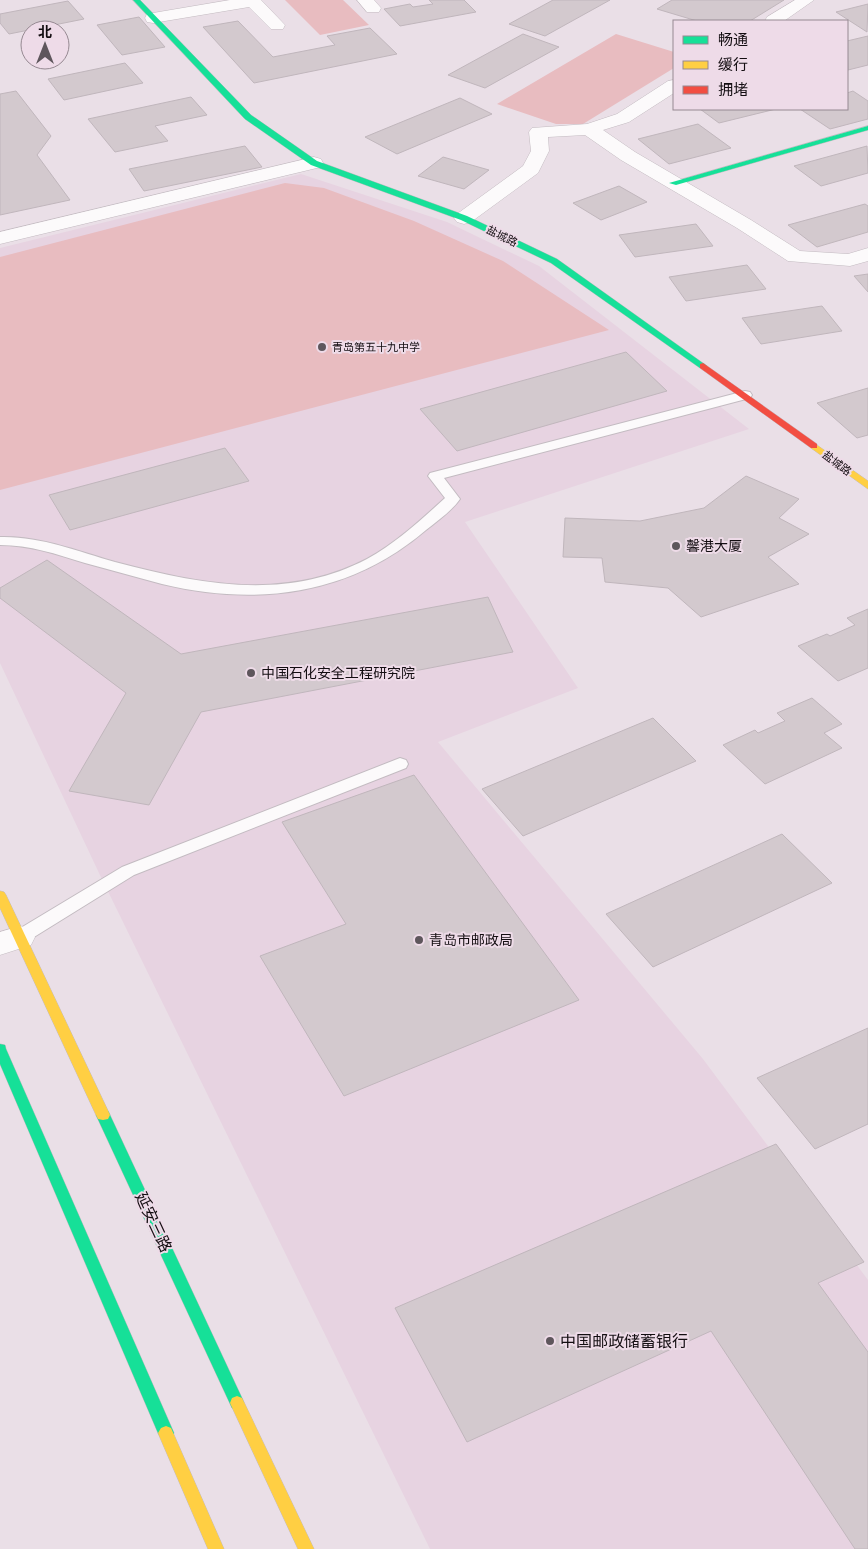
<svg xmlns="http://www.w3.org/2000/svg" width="868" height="1549" viewBox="0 0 868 1549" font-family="'Fira Sans','Noto Sans SC',sans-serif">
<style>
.built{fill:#e7d3e1}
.green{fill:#e8bcc0}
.building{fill:#d3c9ce;stroke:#c0b6bc}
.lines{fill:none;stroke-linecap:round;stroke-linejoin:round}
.lane-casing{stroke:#c3bbc1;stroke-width:2}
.street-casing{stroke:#c3bbc1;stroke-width:1}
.fast-casing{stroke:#c3bbc1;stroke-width:1}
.slow-casing{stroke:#c3bbc1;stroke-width:1}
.jam-casing{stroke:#c3bbc1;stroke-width:1}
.lane{fill:#fcfafb;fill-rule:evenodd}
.street{fill:#fcfafb;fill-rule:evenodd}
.fast{fill:#16e098;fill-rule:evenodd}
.slow{fill:#ffcf43;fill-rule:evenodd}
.jam{fill:#f24e42;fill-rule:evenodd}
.poi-dot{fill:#5e565c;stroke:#eedbe8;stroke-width:2}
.labels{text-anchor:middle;stroke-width:4;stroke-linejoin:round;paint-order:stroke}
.far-street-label{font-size:11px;fill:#130d11;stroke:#eedbe8}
.far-poi-label{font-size:11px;fill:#130d11;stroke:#eedbe8;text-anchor:start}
.poi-label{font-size:14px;fill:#130d11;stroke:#eedbe8;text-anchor:start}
.near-street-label{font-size:16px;fill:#130d11;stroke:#eedbe8}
.near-poi-label{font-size:16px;fill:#130d11;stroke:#eedbe8;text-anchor:start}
</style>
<rect width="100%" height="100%" fill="#eadfe7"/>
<path class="built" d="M301 174 447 222 539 266 749 429 465 522 578 688 438 742 703 1059 868 1280V1549H430L99 873 0 663V248Z"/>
<path class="green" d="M285 0H343L369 25 320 35Z
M616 34 674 52V68L583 124H556L497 104Z
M285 183 324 188 414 221 503 261 609 330 0 490V257Z"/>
<path class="building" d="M429 0H464L476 12 400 26 384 9 410 4 413 7 433 4Z
M553 0H610L545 36 509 24Z
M672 0H784L750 21H697L657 9Z
M68 1 84 19 9 34 0 23V14Z
M868 4 867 32 836 12Z
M139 17 165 47 122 55 97 25Z
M238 21 273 57 335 45 327 36 370 28 397 54 254 83 203 27Z
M523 34 559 47 485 88 448 75Z
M868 36V65L848 70 847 41Z
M125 63 143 83 64 100 48 79Z
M16 91 51 136 37 155 70 200 0 215V94Z
M853 91 868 101V119L830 129 800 109H847V93Z
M191 97 207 115 155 126 168 141 115 152 88 119Z
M460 98 492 114 397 154 365 137Z
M700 109H776L719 123Z
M698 124 731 148 669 164 638 139Z
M245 146 262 167 144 191 129 169Z
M867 146 868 173 821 186 794 166Z
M443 157 489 170 464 189 418 176Z
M619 186 647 202 601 220 573 203Z
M865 204 868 206V232L817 247 788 225Z
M696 224 713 246 635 257 619 235Z
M747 265 766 289 686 301 669 277Z
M868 274V292L854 276Z
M822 306 842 331 761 344 742 318Z
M626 352 667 391 457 451 420 409Z
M868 388V435L857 438 817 403Z
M225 448 249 481 70 530 49 495Z
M746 476 799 499 779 518 809 534 768 557 799 584 701 617 668 588 605 582 602 558 563 557 565 518 640 521 704 508Z
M47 560 181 654 488 597 513 652 201 712 149 805 69 791 126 693 0 598V588Z
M868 609V668L838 681 798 646 827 634 830 636 855 625 847 618Z
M812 698 842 724 824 733 842 748 765 784 723 745 755 730 758 733 785 721 777 713Z
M653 718 696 761 523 836 482 789Z
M414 775 579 1000 344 1096 260 956 346 924 282 822Z
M782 834 832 883 653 967 606 914Z
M868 1028V1124L815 1149 757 1078Z
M776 1144 864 1262 818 1283 868 1352V1549H855L711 1331 467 1442 395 1308Z"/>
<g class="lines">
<g class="lane-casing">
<path id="lane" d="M745 391 750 392 752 395 750 398 444 478 460 499C452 511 437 521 426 530 350 595 258 607 162 584 136 577 111 570 85 563 56 554 30 545 0 545V537C40 536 77 551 115 562 199 584 285 602 367 559 396 543 421 520 445 498L428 476 430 473Z
M400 758 406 760 408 764 406 768 134 875 26 942 20 944 14 942 11 937 14 932 122 867Z"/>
</g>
<g class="street-casing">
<path id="street" d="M230 0H261L285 25 283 29H271L249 7 153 23 147 22 145 18 147 14 153 13Z
M357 0H374L381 8 379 12H367Z
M795 0H814L784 21H765L767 17Z
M674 80V93L629 122 603 130 635 152 751 220 800 251 848 254 868 248V261L850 266 788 261 737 228 621 160 585 135 548 137 549 151 538 173 471 222 464 224 457 222 454 218 457 214 523 166 531 151 529 132 532 128 587 124 617 114 668 81Z
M314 157 321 159 323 163 321 167 0 244V232Z
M20 926 31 929 35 937 31 945 0 955V932Z"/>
</g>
<g class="fast-casing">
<path id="fast" d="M133 0H140L251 115 317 161 467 216 557 259 707 366 706 368H700L551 263 461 220 311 165 245 119Z
M868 126V130L676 185 669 183Z
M0 1044 5 1045 6 1049 174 1433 171 1438 166 1440 161 1438 158 1433 0 1064Z
M103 1110 108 1111 110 1115 242 1398 244 1403 242 1408 237 1410 232 1408 96 1115 98 1111Z"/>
</g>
<g class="slow-casing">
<path id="slow" d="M814 443 868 481V489L811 448 809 446Z
M0 891 4 892 6 895 110 1115 108 1119 103 1120 98 1119 96 1115 0 908Z
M237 1396 242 1398 314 1549H298L230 1403 232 1398Z
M166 1426 171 1428 224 1549H208L158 1433 161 1428Z"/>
</g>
<g class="jam-casing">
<path id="jam" d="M703 363 817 444V448H811L700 368V364Z"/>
</g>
<use href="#lane" class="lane"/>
<use href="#street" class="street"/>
<use href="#fast" class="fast"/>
<use href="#slow" class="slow"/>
<use href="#jam" class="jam"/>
</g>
<g class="poi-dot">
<circle cx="322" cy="347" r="5"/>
<circle cx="676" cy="546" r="5"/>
<circle cx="251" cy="673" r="5"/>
<circle cx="419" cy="940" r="5"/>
<circle cx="550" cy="1341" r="5"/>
</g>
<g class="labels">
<g class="far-street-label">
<text transform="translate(502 236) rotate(26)" y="4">盐城路</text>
<text transform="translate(837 463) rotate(37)" y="4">盐城路</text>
</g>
<g class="far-poi-label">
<text x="332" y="351">青岛第五十九中学</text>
</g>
<g class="poi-label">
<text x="686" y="551">馨港大厦</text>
<text x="261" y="678">中国石化安全工程研究院</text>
<text x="429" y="945">青岛市邮政局</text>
</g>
<g class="near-street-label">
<text transform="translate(154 1222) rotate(65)" y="6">延安三路</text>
</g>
<g class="near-poi-label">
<text x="560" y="1347">中国邮政储蓄银行</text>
</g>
</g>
<rect x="673" y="20" width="175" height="90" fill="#eedbe8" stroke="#968992"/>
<rect x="683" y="36" width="25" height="8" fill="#16e098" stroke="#968992"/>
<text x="718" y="45" font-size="15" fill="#130d11">畅通</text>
<rect x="683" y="61" width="25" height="8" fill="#ffcf43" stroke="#968992"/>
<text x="718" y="70" font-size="15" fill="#130d11">缓行</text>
<rect x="683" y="86" width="25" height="8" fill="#f24e42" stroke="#968992"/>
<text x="718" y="95" font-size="15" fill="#130d11">拥堵</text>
<g transform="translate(45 45)"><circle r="24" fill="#eedbe8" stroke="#968992"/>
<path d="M0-4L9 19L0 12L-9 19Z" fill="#5e565c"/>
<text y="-8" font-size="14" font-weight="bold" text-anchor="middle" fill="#130d11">北</text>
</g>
</svg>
